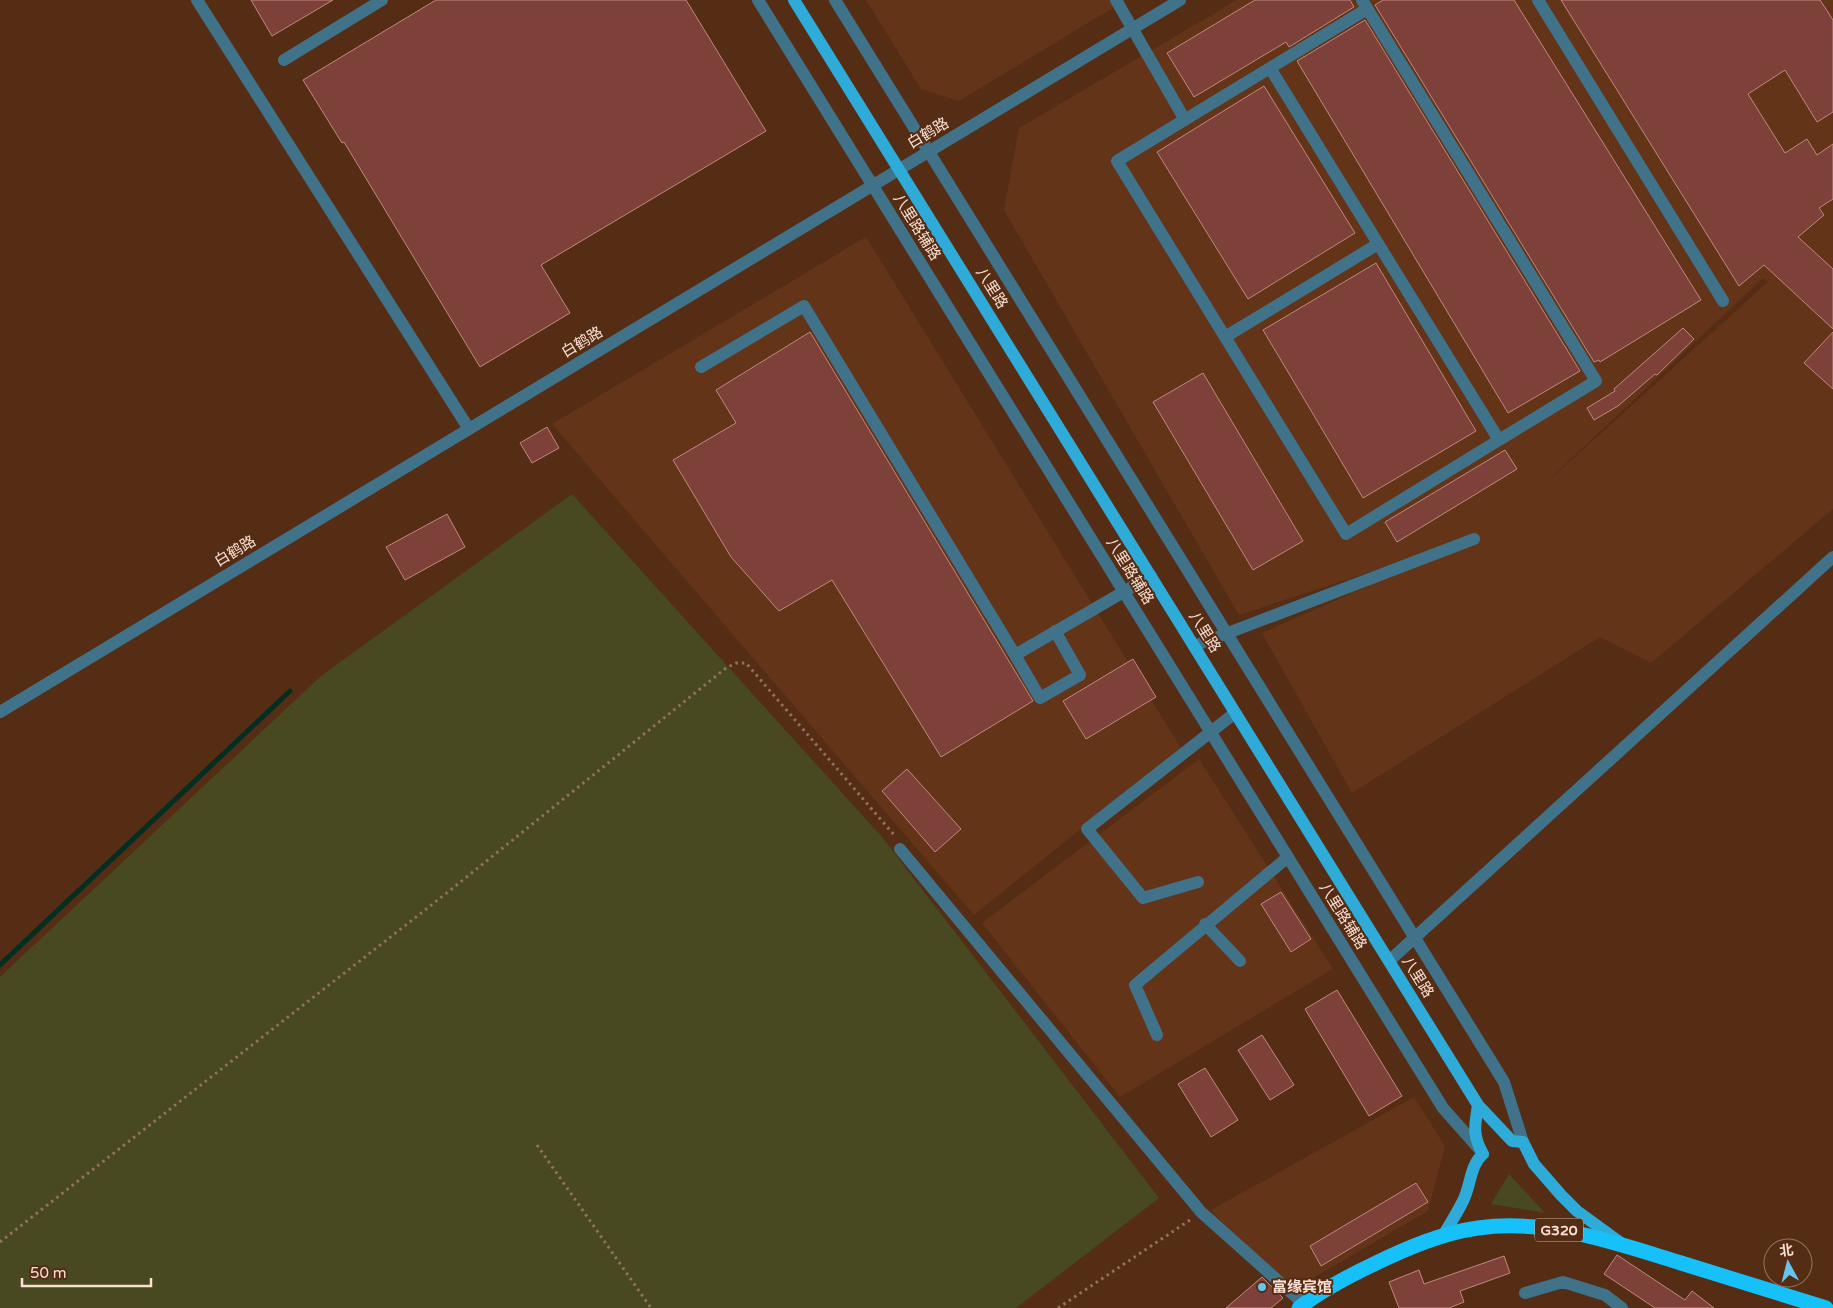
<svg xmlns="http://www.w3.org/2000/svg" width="1833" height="1308" viewBox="0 0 1833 1308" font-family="'Varela Round','Noto Sans SC',sans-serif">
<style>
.built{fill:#633418;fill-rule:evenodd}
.green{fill:#484821}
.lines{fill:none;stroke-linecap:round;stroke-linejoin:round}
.stream{stroke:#032f22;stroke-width:5}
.building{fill:#7e4139;stroke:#bf8880}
.path{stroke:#94715d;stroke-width:3;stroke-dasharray:2.5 4;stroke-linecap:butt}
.minor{stroke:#40738a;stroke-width:12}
.major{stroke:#2fabda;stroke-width:12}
.highway{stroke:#16c0f9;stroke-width:15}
.poi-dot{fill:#65c5ee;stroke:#552d15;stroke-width:2}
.labels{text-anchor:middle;stroke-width:4;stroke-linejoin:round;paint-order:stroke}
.shield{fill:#552d15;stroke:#c9aa9a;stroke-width:1}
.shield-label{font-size:14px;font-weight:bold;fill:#fbe0d3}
.street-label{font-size:15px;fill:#fbe0d3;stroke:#552d15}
.poi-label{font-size:15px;font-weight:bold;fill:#fbe0d3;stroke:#552d15;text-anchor:start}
</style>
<rect width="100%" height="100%" fill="#552d15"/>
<path class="built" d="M866 0H1126L959 101 921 89Z
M1237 0H1833V509L1651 663 1600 637 1352 793 1262 633 1480 536 1239 615 1004 210 1019 128ZM1763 278 1768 282 1536 492Z
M866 237 1181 748 974 915 552 424Z
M1199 759 1333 969 1120 1097 982 923Z
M1414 1097 1445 1146 1428 1211 1294 1289 1226 1228 1211 1210Z"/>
<path class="green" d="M572 494 882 837 1159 1198 1016 1308H0V977L321 676Z
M1509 1174 1545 1213 1491 1204Z"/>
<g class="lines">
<path class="stream" d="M0 965 290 691"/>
</g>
<path class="building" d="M251 0H333L272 36Z
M436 0H686L766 131 541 265 570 313 480 367 344 142 342 143 303 80Z
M1255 0H1350L1354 7 1289 47 1286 42 1194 97 1167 53Z
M1383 0H1514L1701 300 1600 362 1599 360 1594 362 1375 5Z
M1561 0H1820L1833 20V112L1817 122 1785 70 1748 94 1785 153 1807 139 1817 155 1833 144V199L1819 208 1824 215 1798 237 1833 269V329L1764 265 1739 286Z
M1365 20 1580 371 1508 413 1297 61Z
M1264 86 1355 233 1248 299 1157 152Z
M1376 263 1476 431 1363 498 1263 330Z
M1683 328 1694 339 1657 375 1655 374 1618 406 1594 420 1587 408 1615 391 1614 389Z
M810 332 1033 701 941 757 832 580 779 611 731 557 673 460 736 423 716 390Z
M1833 332V389L1804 363Z
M1203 373 1303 541 1253 570 1153 402Z
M547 427 559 448 532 463 520 443Z
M1505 450 1517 469 1397 542 1385 522Z
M447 514 465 547 405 580 386 547Z
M1133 659 1156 697 1086 739 1063 701Z
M907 769 961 829 935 852 882 791Z
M1281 892 1311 939 1291 952 1261 904Z
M1337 990 1402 1096 1369 1116 1305 1009Z
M1262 1035 1294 1085 1270 1100 1238 1050Z
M1205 1068 1238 1120 1211 1137 1178 1084Z
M1416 1183 1428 1202 1321 1266 1310 1246Z
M1617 1255 1685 1300 1692 1291 1714 1308H1655L1604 1274Z
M1504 1256 1510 1273 1460 1291 1464 1302 1449 1308H1399L1389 1282 1419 1270 1424 1284Z
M1262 1277 1283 1298 1271 1308H1226Z"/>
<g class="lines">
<path class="path" d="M537 1145 651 1308
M0 1242 448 892 726 668 736 663H746L895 836
M1058 1308 1190 1220"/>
<path class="minor" d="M197 0 469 429
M758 0 1443 1108 1481 1151
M835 0 1504 1082 1523 1142
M1116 0 1185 120
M1362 0 1596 381 1499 440
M1538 0 1723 301
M284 60 382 0
M1270 68 1499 440 1346 534 1117 161 1367 9
M1225 337 1378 244
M701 367 804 306 1015 655 1151 576
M1194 646 1474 539
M1015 655 1040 698 1080 675 1055 631
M0 712 1180 0
M900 849 1201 1212 1304 1304
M1198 882 1143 898 1087 829 1235 713
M1205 924 1240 961
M1389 961 1833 557
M1157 1035 1135 985 1288 857
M1525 1293 1563 1282 1605 1295 1622 1308"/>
<path class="major" d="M794 0 1478 1105 1512 1141 1523 1142 1534 1164 1561 1195 1577 1211 1621 1243
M1443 1236C1450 1224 1457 1213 1463 1201 1471 1185 1470 1165 1483 1154 1472 1135 1475 1125 1478 1105"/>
<path class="highway" d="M1299 1308C1321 1290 1349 1276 1374 1264 1407 1248 1442 1233 1478 1228 1547 1218 1616 1243 1681 1263 1729 1278 1777 1293 1826 1308"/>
</g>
<circle class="poi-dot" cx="1262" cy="1287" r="5"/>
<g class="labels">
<rect class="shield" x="1535" y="1218.5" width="48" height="23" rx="4"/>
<g class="shield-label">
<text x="1559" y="1235">G320</text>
</g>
<g class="street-label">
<text transform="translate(928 133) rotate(-31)" y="5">白鹤路</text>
<text transform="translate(917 227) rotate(58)" y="5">八里路辅路</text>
<text transform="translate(992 288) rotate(58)" y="5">八里路</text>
<text transform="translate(582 342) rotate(-31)" y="5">白鹤路</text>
<text transform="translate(235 551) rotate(-31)" y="5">白鹤路</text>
<text transform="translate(1130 571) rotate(58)" y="5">八里路辅路</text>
<text transform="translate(1205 632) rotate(58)" y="5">八里路</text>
<text transform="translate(1343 916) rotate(58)" y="5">八里路辅路</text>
<text transform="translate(1418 977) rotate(58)" y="5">八里路</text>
</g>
<g class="poi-label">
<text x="1272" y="1292">富缘宾馆</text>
</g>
</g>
<g transform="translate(1788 1263) rotate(353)"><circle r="24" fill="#552d15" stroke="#977561"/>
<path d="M0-4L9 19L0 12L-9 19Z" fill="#65c5ee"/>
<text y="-8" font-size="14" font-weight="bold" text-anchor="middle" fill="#fbe0d3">北</text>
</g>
<path d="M22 1278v8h129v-8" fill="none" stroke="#fbe0d3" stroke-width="2.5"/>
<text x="30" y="1278" font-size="15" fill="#fbe0d3" stroke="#552d15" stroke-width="4" paint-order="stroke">50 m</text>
</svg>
